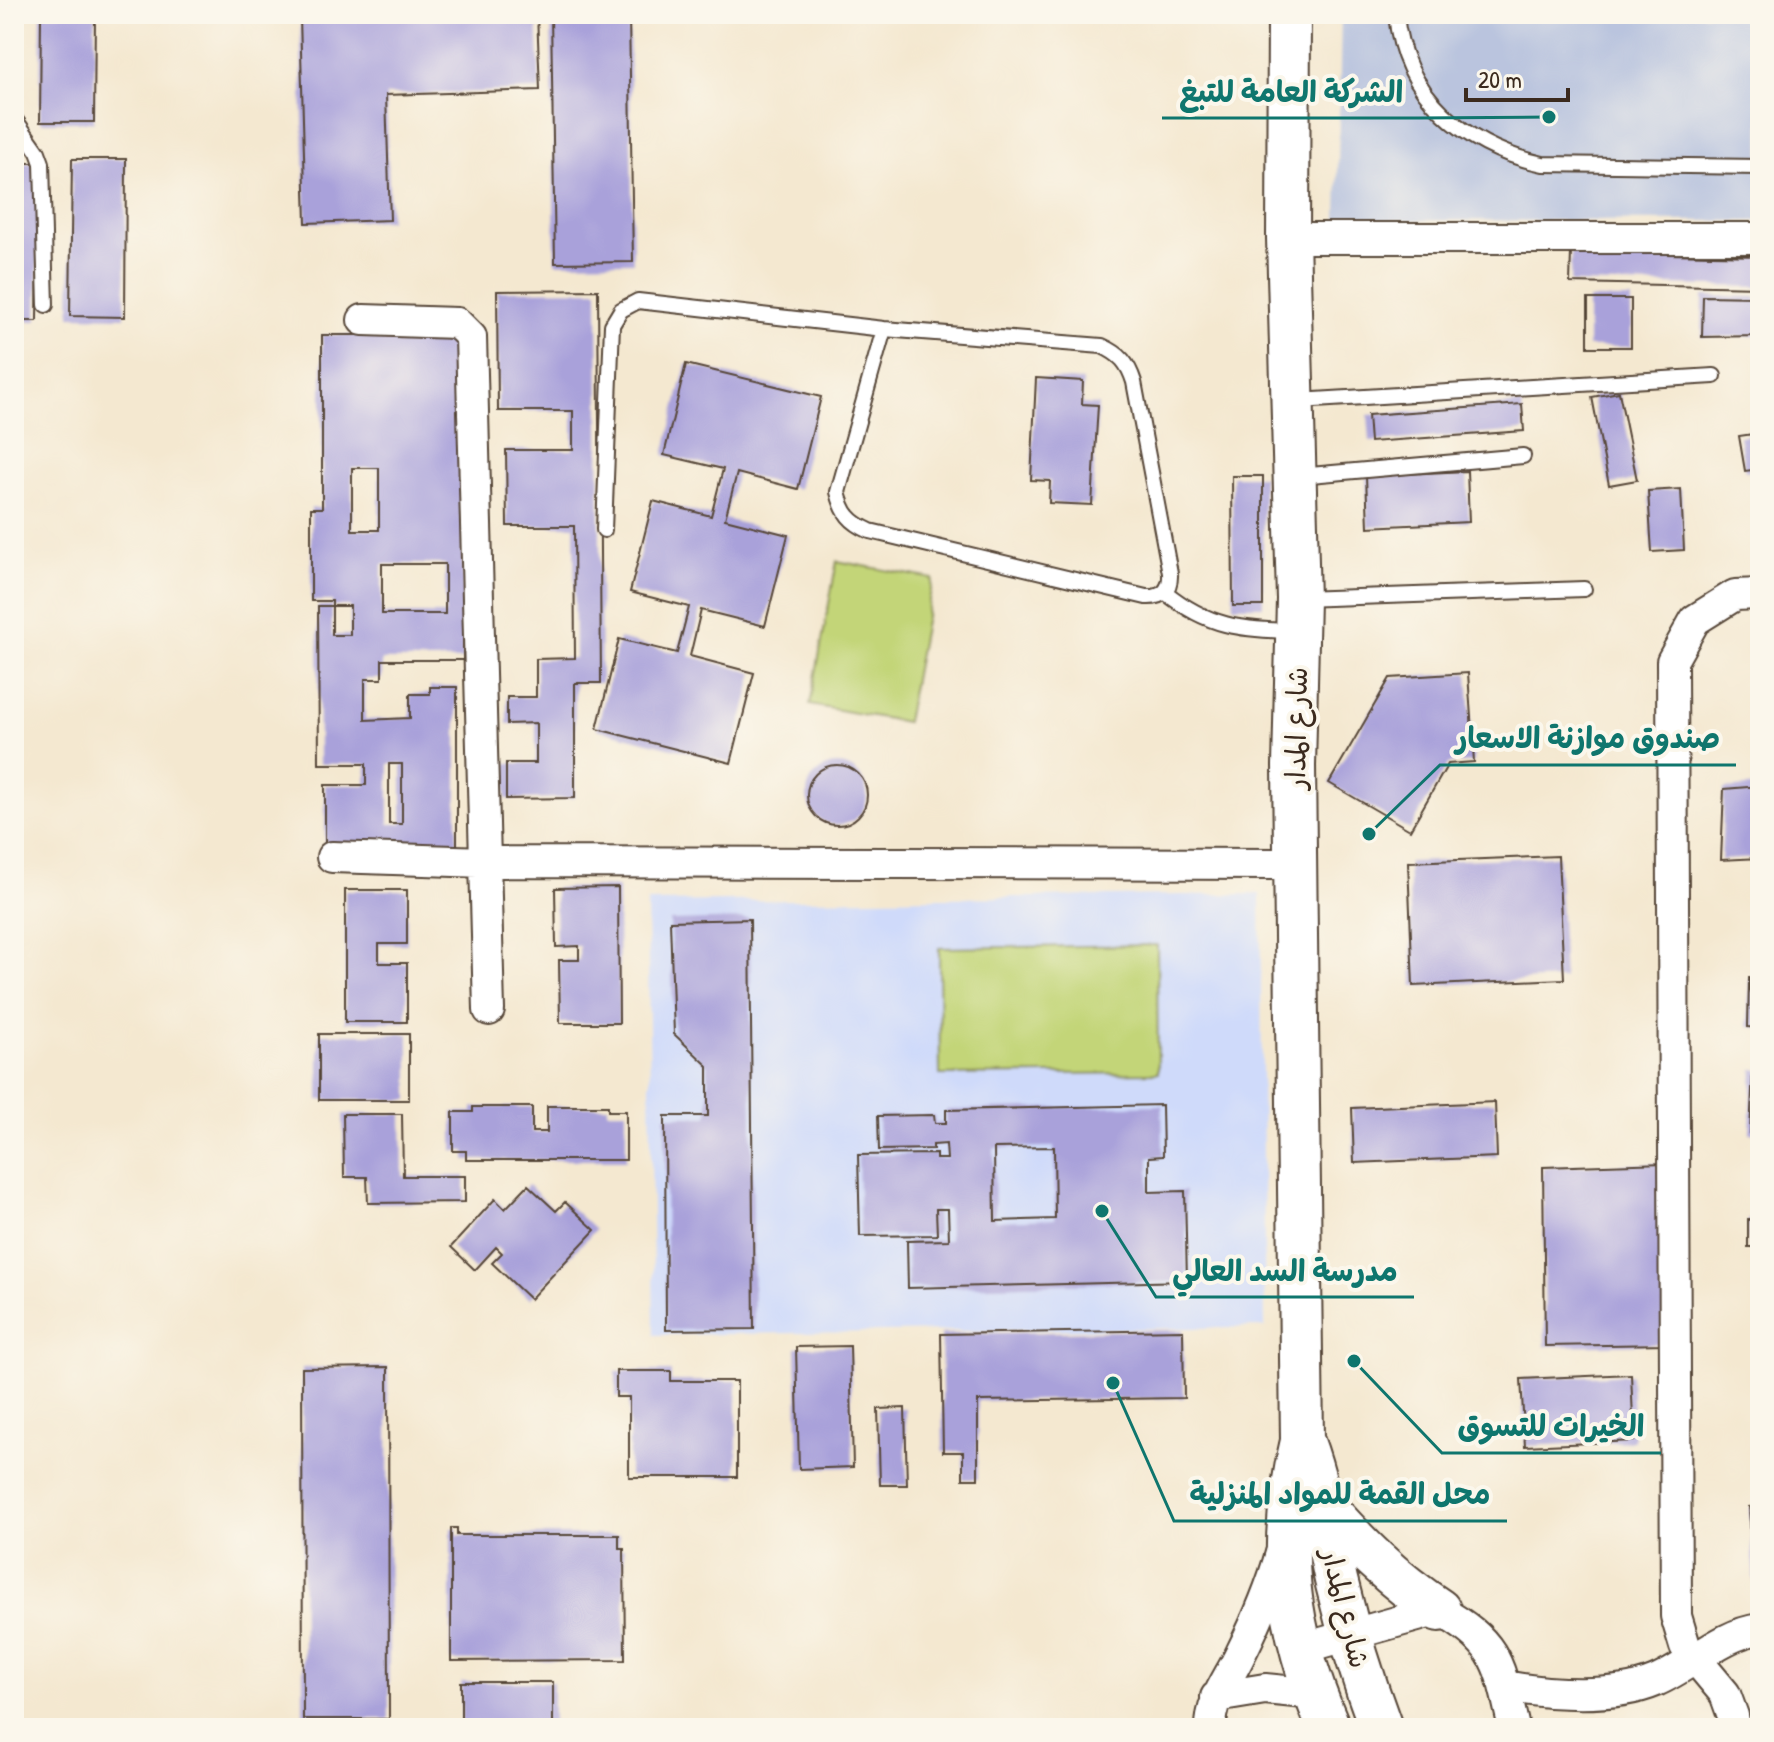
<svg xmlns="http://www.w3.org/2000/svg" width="1774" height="1742" viewBox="0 0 1774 1742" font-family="'Patrick Hand','Playpen Sans Arabic',sans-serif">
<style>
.built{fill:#cfdafa}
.industrial{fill:#bac4de}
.green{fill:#c3d578;stroke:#7f804b;stroke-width:2}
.building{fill:#a9a1da;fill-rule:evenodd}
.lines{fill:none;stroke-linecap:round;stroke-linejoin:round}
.service-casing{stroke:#574639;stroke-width:18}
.minor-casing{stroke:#574639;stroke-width:34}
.secondary-casing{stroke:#574639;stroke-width:46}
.service{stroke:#fff;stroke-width:14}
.minor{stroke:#fff;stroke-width:30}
.secondary{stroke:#fff;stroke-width:42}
.labels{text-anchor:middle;stroke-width:8;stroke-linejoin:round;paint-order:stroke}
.street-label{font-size:28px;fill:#3b2a1e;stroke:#fbf7ec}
.leader{fill:none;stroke:#0f766e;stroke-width:3}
.callout-dot{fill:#0f766e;stroke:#fbf7ec;stroke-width:3}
.callout-label{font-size:30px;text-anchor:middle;font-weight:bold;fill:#0f766e;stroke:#fbf7ec;stroke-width:8;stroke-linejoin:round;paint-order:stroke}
</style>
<rect width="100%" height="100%" fill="#fbf7ec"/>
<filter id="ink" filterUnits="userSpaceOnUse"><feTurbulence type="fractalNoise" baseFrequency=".0125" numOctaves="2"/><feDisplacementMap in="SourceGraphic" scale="16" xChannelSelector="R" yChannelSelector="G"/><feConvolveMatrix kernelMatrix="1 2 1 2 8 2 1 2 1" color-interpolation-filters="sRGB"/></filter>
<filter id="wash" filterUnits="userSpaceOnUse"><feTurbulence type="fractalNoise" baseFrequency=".006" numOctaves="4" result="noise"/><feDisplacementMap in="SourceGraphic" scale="32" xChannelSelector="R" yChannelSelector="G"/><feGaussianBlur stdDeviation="1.8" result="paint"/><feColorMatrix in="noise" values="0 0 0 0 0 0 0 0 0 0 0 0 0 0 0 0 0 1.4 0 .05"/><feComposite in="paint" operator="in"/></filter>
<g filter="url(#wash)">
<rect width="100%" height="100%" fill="#f4e8d0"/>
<path class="built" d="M1260 894 1265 1327 654 1335 647 902Z"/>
<path class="industrial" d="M1341 14H1760V221L1337 220Z"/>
<path class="green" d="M837 561 933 579 906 722 810 705Z
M1157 945 1158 1073 940 1075 939 948Z"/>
<g id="blocks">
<path class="building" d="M41 14H95L94 122H40Z
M406 14H537L540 90 386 95 390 220 306 223 300 17Z
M551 14H629L633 262 555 263Z
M72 159H126L125 317 70 316Z
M14 163H39L37 321H14Z
M1571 252 1760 256V287L1570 283Z
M598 290 601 683H575V798L506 799V763H536V723L507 724V697H536V659L575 658 574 526H507L506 450H573V411H498L497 291Z
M1703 296 1757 297 1760 311V336L1702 337Z
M1588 299H1631V347H1588Z
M322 335H463V660H382V679H365V720L410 718V694H430V687H457V846L325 844V785H366V764H319L318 606H332V601H311V508H322ZM352 468H379V530H352ZM382 564H445V614H382ZM332 606H350V635H332ZM389 764H402V824H389Z
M686 364 821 397 798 489 737 473 725 519 788 535 765 626 701 610 690 656 754 673 731 763 597 729 619 639 677 653 689 607 630 592 653 501 711 516 723 469 664 455Z
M1036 378 1083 381 1082 404 1098 405 1092 505 1049 503 1050 481 1031 480Z
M1619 392 1637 480 1609 485 1592 397Z
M1522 404 1524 431 1370 442 1368 415Z
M1760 433V469L1745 471 1739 436Z
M1467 471 1469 522 1368 527 1366 476Z
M1232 476H1263V606H1233Z
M1681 489 1684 550 1652 552 1648 491Z
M1468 673 1474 762 1448 764 1410 830 1329 783 1390 678Z
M807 795a30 30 0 1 1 60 0a30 30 0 1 1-60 0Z
M1760 786V858L1721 860 1724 789Z
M1558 856 1564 979 1413 986 1408 862Z
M618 887 619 1023H560L559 960H579V946L556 947 555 888Z
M345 890H407V944H379V963H407V1022H345Z
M750 919 754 1329 666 1330 665 1116H708V1066L674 1034 670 921Z
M1749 978 1760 979V1028L1748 1027Z
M319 1034H409V1100H319Z
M1753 1069 1760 1070V1134L1750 1133Z
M1495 1102 1497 1157 1354 1163 1352 1108Z
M1162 1105 1163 1156 1149 1157V1192L1185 1191 1187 1281 908 1288 907 1241 949 1240 948 1209H936L937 1235 860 1236 858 1155 936 1154V1159H947L946 1144 933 1145V1149L879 1150 878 1116 934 1115 935 1123H946V1110ZM1054 1147 1055 1219 995 1221 994 1148Z
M547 1106H608V1111H626V1160H466V1151H453V1112H473V1107H532V1132H547Z
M343 1114H402L403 1176H465V1202L368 1203 367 1177H344Z
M1665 1163 1667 1344 1545 1346 1543 1167Z
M528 1185 556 1211 565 1202 595 1230 530 1299 492 1263 502 1253 496 1247 475 1270 451 1247 495 1199 505 1209Z
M1748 1219H1760V1247H1748Z
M1183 1330 1184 1398 978 1401V1479H963V1452H943L941 1334Z
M850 1346 853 1467 799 1469 796 1347Z
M388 1367 389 1719H303L302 1368Z
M616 1371H671V1381H737V1477H629V1397H616Z
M1631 1374 1634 1441 1525 1446 1521 1379Z
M905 1408 907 1485H880L878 1409Z
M1760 1506V1583H1754L1749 1507Z
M451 1528H457V1535H619V1548H624L625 1660 451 1661Z
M461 1682H553V1728H461Z"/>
</g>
</g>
<g filter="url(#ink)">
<use href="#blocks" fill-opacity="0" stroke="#574639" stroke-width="2"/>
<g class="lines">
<g class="service-casing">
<path id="service" d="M1396 14C1403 96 1467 148 1543 164L1760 167
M14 118 38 152 42 163 46 305
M1298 401 1714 376
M1299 476 1523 456
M604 530 612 325 621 310 638 301 884 329 1102 346C1120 354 1128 363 1134 382L1170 573C1171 590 1162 598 1146 597L870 531C850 522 843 513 838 492L884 329
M1165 592C1208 627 1241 630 1295 631
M1301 599 1584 589"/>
</g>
<g class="minor-casing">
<path id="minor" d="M1288 238H1760
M363 320 457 323 471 337 489 1010
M332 857 485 862 1295 864
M1300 1649 1439 1610C1500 1644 1499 1665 1514 1728
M1504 1686C1548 1694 1614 1699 1656 1681 1691 1666 1721 1634 1760 1629
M1216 1697 1265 1689 1315 1694
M1211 1728C1211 1699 1229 1679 1241 1653 1257 1621 1271 1588 1281 1553
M1735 1728 1733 1716 1725 1694 1685 1646 1676 1616 1672 661 1695 620 1735 595 1760 594"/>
</g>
<g class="secondary-casing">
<path id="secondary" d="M1289 14 1288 238 1298 599 1294 766 1302 1441C1276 1547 1286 1628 1329 1728
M1303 1442C1320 1487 1326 1534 1336 1580 1348 1630 1363 1680 1381 1728
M1322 1504C1360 1547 1391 1578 1439 1610"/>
</g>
<use href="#service" class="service"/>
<use href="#minor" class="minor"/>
<use href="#secondary" class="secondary"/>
</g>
</g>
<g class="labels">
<g class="street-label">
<text transform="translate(1296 728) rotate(-89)" y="10">شارع المدار</text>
<text transform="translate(1346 1608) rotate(76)" y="10">شارع المدار</text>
</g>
</g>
<path class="leader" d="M1549 117L1419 118H1162M1369 834L1440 765H1736M1102 1211L1156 1297H1414M1354 1361L1442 1453H1661M1113 1383L1174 1521H1507"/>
<g class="callout-dot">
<circle cx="1549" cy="117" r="8"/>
<circle cx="1369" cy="834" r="8"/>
<circle cx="1102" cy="1211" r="8"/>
<circle cx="1354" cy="1361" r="8"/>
<circle cx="1113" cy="1383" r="8"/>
</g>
<g class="callout-label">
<text x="1291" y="102">الشركة العامة للتبغ</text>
<text x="1588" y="748">صندوق موازنة الاسعار</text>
<text x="1285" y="1281">مدرسة السد العالي</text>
<text x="1551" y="1436">الخيرات للتسوق</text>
<text x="1340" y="1504">محل القمة للمواد المنزلية</text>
</g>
<rect width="1774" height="1742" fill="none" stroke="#fbf7ec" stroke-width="48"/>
<path d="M1466 88v12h102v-12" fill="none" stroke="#3b2a1e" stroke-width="4"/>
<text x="1478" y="88" font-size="24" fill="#3b2a1e" stroke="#fbf7ec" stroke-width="6" paint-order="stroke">20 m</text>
</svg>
